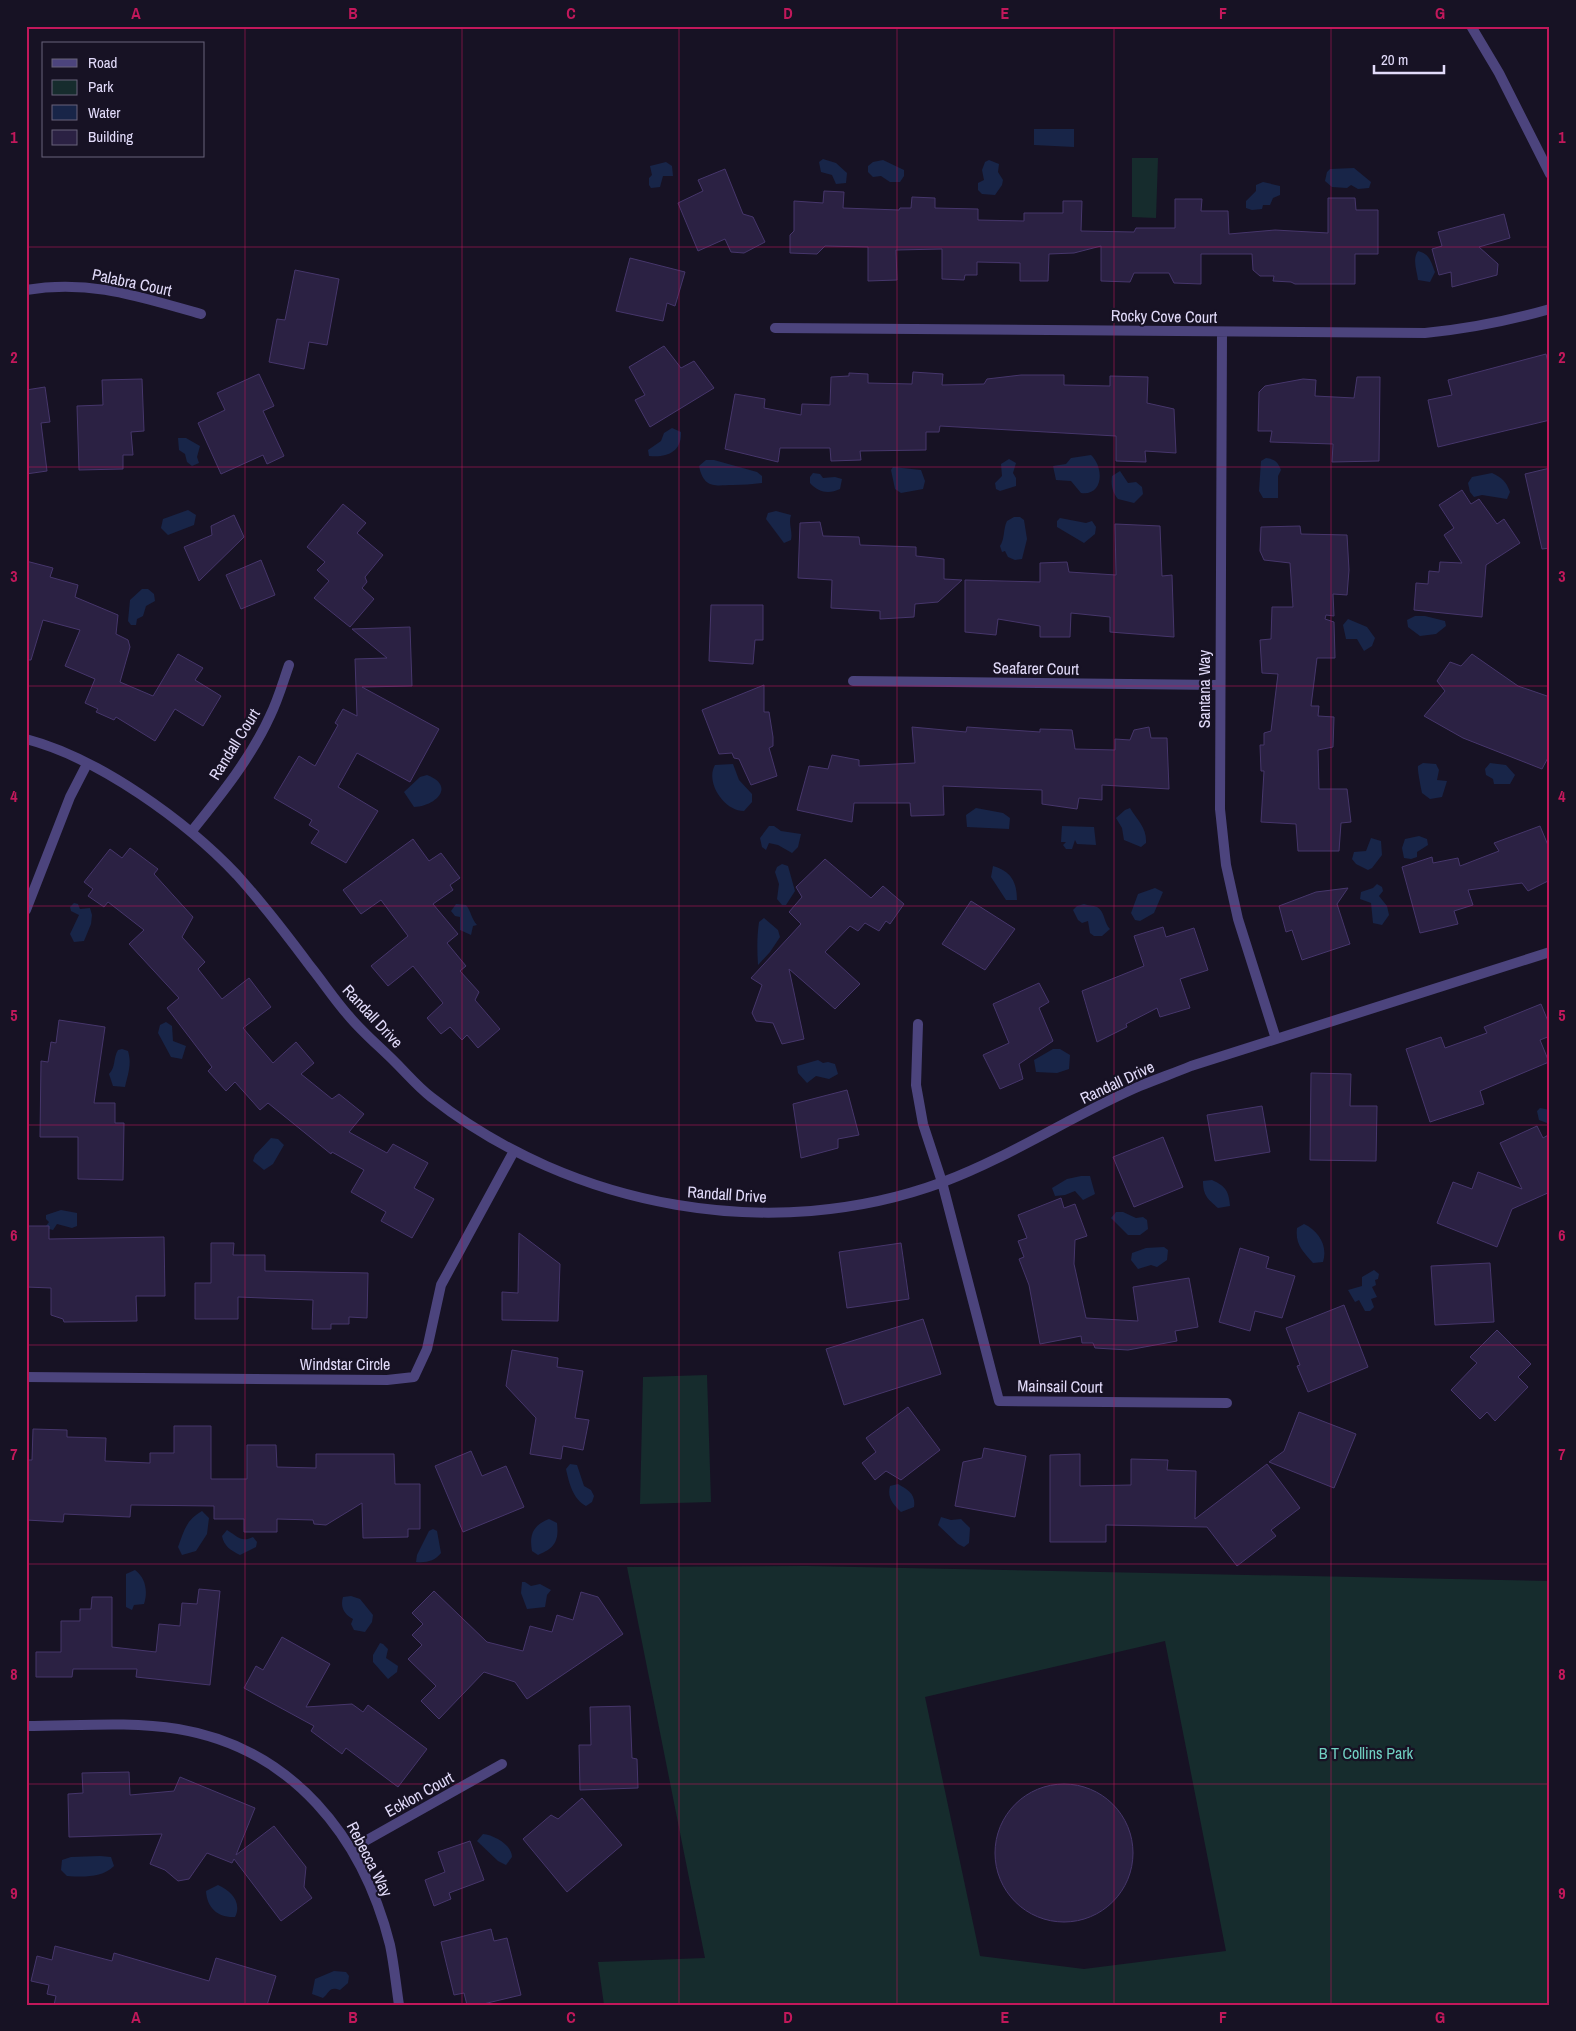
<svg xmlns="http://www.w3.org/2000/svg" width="1576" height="2031" viewBox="0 0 1576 2031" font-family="'Archivo Narrow',sans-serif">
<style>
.green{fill:#162c2d;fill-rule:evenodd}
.water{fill:#182548}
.building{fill:#2b2143;stroke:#46366b}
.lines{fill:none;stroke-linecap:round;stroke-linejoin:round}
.minor{stroke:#4c447d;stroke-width:10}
.tertiary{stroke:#4c447d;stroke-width:10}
.grid{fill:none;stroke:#c2185b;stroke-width:1;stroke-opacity:0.55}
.labels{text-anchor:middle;stroke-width:4.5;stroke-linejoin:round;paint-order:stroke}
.street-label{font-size:16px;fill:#e2dbfa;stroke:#171224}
.park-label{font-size:16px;fill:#70d0c2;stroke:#171224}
.neatline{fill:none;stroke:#c2185b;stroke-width:2}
.grid-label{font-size:16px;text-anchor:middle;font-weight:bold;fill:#c2185b}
</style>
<rect width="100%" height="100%" fill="#171224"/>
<path class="green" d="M1132 158H1158L1156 218 1132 217Z
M707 1375 711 1502 640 1504 643 1377Z
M806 1566 1550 1581V2005H604L598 1962 705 1958 627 1567ZM1165 1641 1226 1951 1084 1969 980 1956 925 1697Z"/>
<path class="water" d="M1034 129H1074V147L1034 145Z
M823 159 836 163 847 173 846 183 836 184 832 175 821 172 819 162Z
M883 160 904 170V176L900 182H890L881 176 873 177 868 172V166L873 162Z
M989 160 999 164 998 172 1003 180 1002 185 995 195 982 194 978 190V183L984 180 982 170 985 162Z
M666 162 672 166 673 176H663L660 187 651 188 649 185V178L652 175 650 166Z
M1354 168 1371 182 1369 188 1358 189 1351 185 1347 188 1332 187 1325 181 1327 172 1330 169Z
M1263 182 1280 186V195L1273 198 1270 205H1263L1262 209 1252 210 1246 208V201L1256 191V185Z
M1418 251C1430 254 1431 262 1435 272L1430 282 1418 280C1417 271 1412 259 1418 251Z
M672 428 681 432C682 452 667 458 649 456L648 450 661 441 664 433Z
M178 438H186L200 446 197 457 199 463 192 466 187 462 185 454 179 450Z
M1091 455C1104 467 1104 496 1081 493L1071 481 1056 480 1053 466 1066 464 1071 458Z
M1266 458C1275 459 1278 462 1281 470L1278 476V498H1263L1259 491 1261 461Z
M1009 459 1016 463 1013 473 1016 478V486L1000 491 996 489 995 483 1002 476 1001 464Z
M706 460H714L757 472 762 476V483C752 484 743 485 733 485 716 485 704 490 699 466Z
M893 467 921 470 925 481 923 489 901 493 895 489 891 470Z
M1120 471 1128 483 1136 482 1142 487 1143 494 1134 503 1118 499C1112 492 1111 485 1112 476Z
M813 473 820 474 823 478 835 477 842 479 840 489C829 494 819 493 810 483V477Z
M1492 473C1502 478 1506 481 1510 492L1507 499 1482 495 1474 497 1470 492 1468 483 1472 477Z
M188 510 196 515 194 525 168 535 161 528 163 519Z
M776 511 791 515C788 524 793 531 791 540L784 543 766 519 768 513Z
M1014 517H1020L1024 520 1027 539 1022 559 1015 560 1008 557 1005 551 1002 552 1000 546C1005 539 1003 529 1007 521Z
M1060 518 1086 523 1092 521 1096 527 1095 534 1084 543 1057 527V521Z
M142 589H148L154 594 155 601 146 606 143 616 137 619 136 625H131L128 621 130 600Z
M1415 616H1425L1445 621 1446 626 1436 634 1420 636 1408 627 1407 620Z
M1348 619 1367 627 1375 638 1372 646 1364 651 1357 639H1346L1343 625Z
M1423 763 1436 764 1439 770 1437 780 1447 781 1442 797 1430 799 1422 793C1421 788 1417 769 1418 766Z
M1490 763 1506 765 1515 775 1510 784H1494L1493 779 1486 775 1485 769Z
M733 764 739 780 752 794V802L744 811C724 811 705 782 715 765Z
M427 775C456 786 436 806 414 807L404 792 420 777Z
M976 808 1003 813 1010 818 1009 829 967 827 966 815Z
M1130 808C1138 821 1147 828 1146 843L1141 847 1124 840 1122 828 1116 818 1125 810Z
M769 826H774L781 831 801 834 798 847 792 853 778 845 769 843 766 850 762 847 760 838Z
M1062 826 1094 827 1096 845 1077 844 1075 840 1072 849H1066L1063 845 1066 842H1061Z
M1419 836 1427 839 1428 845 1417 852V857L1411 859 1404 858 1402 848 1405 839Z
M1371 838 1381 841 1382 855 1372 868 1368 870 1356 864 1352 859 1354 852 1366 851Z
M782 864 788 866 795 891 786 905H782L777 899 779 884 775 872 777 867Z
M993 866C1011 871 1017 882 1017 900H1006L991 877Z
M1377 884 1382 887 1383 891 1379 896 1387 906 1389 915 1382 925 1373 923 1371 903 1360 899 1361 892 1373 888Z
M1155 888 1163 892 1154 913 1140 921 1135 920 1131 913 1138 894Z
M74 903 78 904 80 909 90 908 92 915 91 924 84 941 74 942 70 934 79 915 71 911 70 907Z
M456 904 466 905C471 911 471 918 477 925L473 926 471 935 460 930V917L455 916 451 911Z
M1084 904C1088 906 1093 905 1097 907 1105 911 1104 924 1110 929L1102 936H1094L1090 933 1088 921 1082 923 1078 920 1073 910 1077 906Z
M764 918 778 930 780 937 770 952 758 965C757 950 757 936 759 922Z
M166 1022 172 1026 173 1041 186 1046 182 1059 171 1057 158 1033 160 1025Z
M122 1049 128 1051C132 1064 128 1074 125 1087L113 1086 109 1074C116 1067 113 1058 118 1050Z
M1053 1049H1060L1070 1055 1069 1069 1057 1073 1036 1072 1034 1060Z
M818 1060 823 1063 828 1062 835 1064 838 1074 829 1079 816 1076 807 1083 798 1073 797 1066Z
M1540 1108 1550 1110V1128L1547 1123 1539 1120 1537 1111Z
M271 1138 278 1139 284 1145 273 1164 264 1170 253 1161 255 1155Z
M1081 1176H1090L1095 1194 1083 1200 1075 1191 1065 1195 1055 1196 1052 1188 1067 1179Z
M1212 1180C1226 1186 1229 1192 1230 1206L1218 1208C1208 1199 1203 1196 1203 1181Z
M61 1210 77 1213V1226L72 1228 57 1224 53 1230 49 1229 46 1226 49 1222 46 1219V1215Z
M1116 1212H1123L1136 1218 1143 1217 1147 1220 1148 1229 1140 1235H1128L1111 1218Z
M1304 1224C1319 1231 1328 1246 1323 1262L1313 1263C1303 1251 1295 1245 1297 1228Z
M1164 1247 1168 1250 1167 1260 1157 1267 1151 1265 1138 1269 1131 1260 1132 1253 1146 1248Z
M1374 1270 1379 1274 1378 1279 1375 1280 1376 1285 1372 1287 1377 1297 1371 1299 1374 1307 1370 1311H1365L1359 1300 1355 1302 1348 1290 1362 1286V1277Z
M570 1464 577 1465 584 1486 591 1490 594 1496 592 1502 586 1506C573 1499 569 1483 566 1469Z
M898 1484C908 1490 916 1494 914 1507L901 1512C893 1504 887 1498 890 1486Z
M202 1511 209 1518 207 1534 196 1551 182 1555 178 1547C184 1531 186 1520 202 1511Z
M941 1517 951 1520 961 1519 970 1528 969 1543 964 1547 958 1544 938 1525Z
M549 1519 557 1523C559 1541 555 1548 538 1555L532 1551C529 1535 533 1525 549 1519Z
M433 1529 437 1531 441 1553C435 1561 426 1563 416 1562L417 1555 429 1531Z
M227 1530C237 1536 241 1543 253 1537L257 1542 256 1547 240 1555C230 1550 224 1546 222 1536Z
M135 1570C146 1578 148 1592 144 1604L134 1605 132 1610 126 1607V1574Z
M522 1582H525L531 1586 540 1584 551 1590 547 1595 545 1607 527 1609 521 1593Z
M351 1596 360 1599 373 1615 372 1622 365 1632 354 1630 351 1624 353 1619C344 1614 340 1607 343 1597Z
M380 1643 383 1644 388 1649 386 1658 398 1666 397 1672 388 1679 373 1662V1655Z
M483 1834C494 1835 512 1845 512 1857L506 1865 498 1861 477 1841Z
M100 1856 111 1857 114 1866C102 1878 83 1877 67 1876L61 1870 62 1860 71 1857Z
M218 1885C232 1891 242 1903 235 1917 218 1918 207 1908 206 1891Z
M334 1971 346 1972 349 1976 348 1983 340 1990C329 1986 330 1992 323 1998L312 1994 315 1979Z"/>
<path class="building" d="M725 169 743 214 753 217 765 242 744 253 731 252 725 239 698 251 678 203 703 191 698 180Z
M824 191 844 192 843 208 899 210 900 208H911L912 197 935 198V208L978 209V220L1024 221V213H1063V201H1082L1081 231 1134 232 1136 228H1175V199H1202L1201 211H1228L1229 234 1275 230 1328 233V198H1355L1356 210H1378V254H1355V284H1295L1291 282 1273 281 1274 276H1260L1253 270 1252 254H1201V284L1174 283 1169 273H1134L1130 282 1101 281V246L1074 253 1049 254 1048 281H1020V263L977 262V275H965L964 280 942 279V249L896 250 897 280 868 281V247L825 246 817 254 790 253V235L794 231V201L823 203Z
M1504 214 1510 238 1479 247 1498 264 1497 275 1452 287 1451 272 1439 275 1432 249 1442 246 1438 232Z
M630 258 685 272 675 306 667 303 663 321 616 311Z
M295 270 339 279 327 345 309 342 304 369 269 362 277 319 285 320Z
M664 346 681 368 694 361 714 388 650 427 635 400 645 395 629 367Z
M1546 354 1550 370V420L1438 447 1428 400 1452 395 1448 380Z
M913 372 943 374 942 385 984 384 987 379 1021 375H1064V385L1110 386V376L1148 377 1147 403 1174 409 1176 453 1145 451 1146 462 1116 461V436L940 426 939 432H926V450L860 451 861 460 831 461 830 448H780L778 462 725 449 735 394 765 399 764 408 801 415 802 404 830 405 831 377 849 376V373L868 374V383L912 384Z
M259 374 274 406 263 411 284 456 267 464 263 455 221 474 198 423 225 410 217 393Z
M1357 377H1380L1379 461 1332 462 1333 444 1270 442 1272 431H1258L1259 392 1265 386 1303 379 1316 380 1315 396 1354 398Z
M142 379 144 431 131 432 133 455H123V469L79 470 77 406 103 405 102 380Z
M45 387 50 422 41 423 47 471 26 474V390Z
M1550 468V548L1542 549 1525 474Z
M1462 490 1471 504 1479 499 1497 524 1504 519 1520 543 1486 565 1482 617 1414 610 1416 583 1428 584 1429 571 1439 572 1440 562 1462 563 1444 535 1454 528 1439 505Z
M343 504 366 523 357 533 383 555 365 577 367 582 362 588 374 599 350 627 314 598 329 581 317 570 325 562 307 547Z
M234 515 244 537 199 581 184 547 212 535 211 526Z
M820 522 823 536 859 537 860 545 916 547V556L944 559V579L962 580 938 602 915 604 914 617 880 619V611L831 608 832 580 798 578 800 523Z
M1115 524 1160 526 1162 576 1172 575 1174 637 1110 632V617L1071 613 1070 637H1040V626L998 619 996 635 965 632V580L1040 582V563L1067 562 1069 572 1116 575Z
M1300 526 1301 534 1347 535 1349 570 1347 595 1333 594 1334 616 1326 615 1325 619 1334 622 1335 658H1317L1311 706H1319L1318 716 1334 717 1333 747 1318 750 1319 789H1347L1351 822 1341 823 1339 851H1298L1296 824 1261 822 1264 771H1261L1260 745H1264V733L1271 731 1278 674 1262 673 1260 640 1271 639 1272 607H1293L1290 563 1264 560 1260 551 1261 527Z
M261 560 275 595 241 609 226 575Z
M26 561 53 568 50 577 78 585 75 597 118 615 116 634 128 640 130 647 120 682 153 696 178 654 203 668 195 680 221 696 203 726 175 709 155 741 116 717 114 720 96 712 98 709 85 703 95 679 65 666 80 630 43 620 31 660H26Z
M711 605H763V640H755L753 664 709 661Z
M410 627 412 686 362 687 439 729 410 782 357 753 338 787 378 811 346 863 311 843 319 831 309 825 312 820 274 798 299 756 315 766 338 725 335 723 343 709 357 716 355 659 387 658 352 629Z
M1472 654 1518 686 1550 697V754L1542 769 1463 738 1424 716 1445 691 1437 681 1450 662 1461 666Z
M764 685V712H769L773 737V746L769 748 777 776 751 785 739 759 734 758 732 753 719 754 702 710Z
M912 727 966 732 967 727 1040 732V729L1072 730 1075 749 1115 750V739L1130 740 1134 730 1149 727 1151 738H1167L1169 789 1102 785V800L1079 798 1077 809 1042 804V790L943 786 944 815 911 816 910 803H854L852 822 797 810 809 766 828 769 832 755 859 760V766L915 763Z
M1540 826 1550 850V880L1528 891 1522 883 1468 890 1473 905 1454 911 1458 924 1420 933 1402 867 1432 857 1433 863 1458 858 1460 866 1499 851 1494 843Z
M413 839 429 861 441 853 460 878 450 885 453 890 433 904 458 934 447 943 466 966 460 971 479 992 475 1000 500 1029 478 1048 467 1035 462 1040 450 1027 441 1034 427 1018 443 1003 413 966 388 986 371 966 408 936 381 900 361 914 343 890Z
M130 848 158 869 154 874 193 917 182 937 205 962 198 969 222 999 249 978 271 1007 243 1028 273 1063 296 1042 314 1063 301 1074 332 1099 339 1094 364 1114 349 1132 387 1153 393 1144 428 1163 414 1188 434 1199 412 1238 381 1221 386 1212 351 1192 364 1170 332 1152 331 1154 268 1103 260 1110 235 1082 226 1091 208 1071 212 1067 167 1008 179 998 129 944 144 930 108 902 104 907 88 896 93 889 84 882 110 849 122 858Z
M825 859 871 898 883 886 904 904 890 924 886 921 879 931 865 923 858 931 850 926 825 952 860 984 835 1009 789 969 804 1039 782 1044 773 1023 756 1021 752 1013 762 985 751 978 801 924 789 912 802 897 796 887Z
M1348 888 1337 904 1350 944 1302 960 1292 930 1286 932 1279 906 1316 892Z
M971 901 1015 929 985 970 942 944Z
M1163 927 1166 937 1194 928 1208 970 1180 979 1190 1008 1160 1017 1157 1008 1126 1024 1127 1027 1097 1042 1082 991 1144 966 1134 936Z
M1039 983 1049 1002 1039 1008 1053 1041 1019 1064 1023 1079 1000 1089 983 1055 1009 1043 993 1004Z
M1541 1004 1550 1026V1036L1540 1040 1549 1062 1480 1091 1484 1104 1430 1122 1406 1049 1441 1037 1445 1048 1487 1033 1484 1027Z
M59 1020 105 1027 94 1103H115V1123H124L123 1180 78 1179V1137H40L41 1061 48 1062 51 1042 56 1043Z
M1311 1073 1351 1074 1350 1106H1377L1376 1161 1310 1160Z
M847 1090 859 1135 838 1139V1148L801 1158 793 1104Z
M1262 1106 1270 1152 1215 1161 1207 1115Z
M1537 1126 1543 1138 1550 1134V1192L1512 1209 1497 1247 1437 1223 1453 1182 1472 1189 1478 1172 1522 1189 1500 1143Z
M1163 1137 1183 1187 1134 1207 1113 1157Z
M1061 1198 1064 1208 1075 1204 1087 1236 1075 1240 1074 1264 1086 1318 1138 1321 1133 1287 1189 1278 1198 1327 1175 1331 1177 1341 1128 1350 1095 1348 1093 1343H1082L1081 1336 1040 1344 1029 1285 1019 1259 1024 1257 1018 1241 1027 1238 1018 1215Z
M26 1226H49V1239L164 1237 165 1296H136L137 1321 64 1322 63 1319 51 1315V1288L26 1287Z
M519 1233 560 1264 558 1321 502 1320V1292L518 1293Z
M211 1243H234L233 1255H265V1271L368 1273 367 1318 349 1317V1324H331V1329H312L313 1300 238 1297V1319H195V1283H211Z
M901 1243 909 1299 847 1308 839 1252Z
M1240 1248 1269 1257 1266 1268 1295 1276 1282 1318 1255 1311 1250 1331 1219 1322Z
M1490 1263 1494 1322 1435 1325 1431 1266Z
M1344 1305 1368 1367 1308 1392 1297 1366 1300 1365 1286 1328Z
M923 1319 941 1374 844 1405 826 1349Z
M1497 1330 1531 1364 1518 1377 1528 1387 1495 1421 1487 1412 1480 1419 1451 1390 1477 1363 1470 1357Z
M512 1350 558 1358 557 1367 583 1371 575 1418 589 1420 583 1450 563 1446 561 1459 530 1454 536 1418 506 1386Z
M908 1407 940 1450 901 1480 886 1471 875 1480 862 1463 876 1452 866 1438Z
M1299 1412 1356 1434 1334 1488 1269 1462 1284 1451Z
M174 1426H211V1479H247V1445H276L277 1467 316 1468V1454H394L395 1484H420V1529H408V1537L363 1538 362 1503 326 1525 314 1524 313 1520 277 1519V1532H244V1519H214V1506L131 1505 130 1517 64 1514 63 1522 26 1520V1460H32L33 1429 67 1430V1437L106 1438 105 1461 150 1463V1453H174Z
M984 1448 1026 1456 1015 1517 955 1506 963 1462 982 1458Z
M471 1451 482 1476 506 1466 524 1507 463 1532 435 1466Z
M1080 1454V1486L1131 1485V1459L1168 1460 1167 1470 1196 1471 1195 1519 1267 1464 1300 1508 1271 1530 1276 1536 1237 1566 1207 1527 1106 1525V1542H1050V1455Z
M199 1589 220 1591 210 1685 136 1677 137 1669H73L72 1677H36V1652H61V1621H80V1609H91L92 1597H112V1647L156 1652 159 1624 180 1626 182 1603 197 1604Z
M434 1591 487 1642 523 1651 530 1626 552 1632 557 1615 573 1620 581 1592 598 1597 623 1634 527 1699 515 1682 484 1672 439 1719 421 1701 436 1686 408 1659 422 1645 412 1635 423 1624 412 1613Z
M282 1637 330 1664 306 1707 352 1704 363 1712 368 1705 427 1749 398 1787 346 1748 342 1754 311 1731 314 1726 244 1688 256 1666 263 1670Z
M630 1706 632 1758 637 1759 638 1788 580 1790 579 1745H591L590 1707Z
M129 1772 130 1795 174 1791 180 1777 255 1808 236 1855 274 1826 306 1867 304 1887 312 1898 281 1921 234 1859 232 1863 207 1853 189 1879 178 1881 165 1870 150 1864 162 1834 69 1837 68 1794 83 1793 82 1773Z
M995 1853a69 69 0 1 1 138 0a69 69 0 1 1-138 0Z
M582 1798 622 1845 567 1892 523 1839 551 1815 558 1819Z
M470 1841 484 1880 449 1893 451 1899 434 1906 425 1880 445 1872 438 1852Z
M491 1929 494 1941 507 1938 521 1995 479 2005H467L464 1993 454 1995 441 1942Z
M55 1946 112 1961 114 1953 209 1981 216 1958 276 1976 267 2005H54L56 1996 47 1994 49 1985 31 1981 37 1956 52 1960Z"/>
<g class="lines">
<path class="minor" d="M26 290C90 279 140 297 201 314
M775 328 1425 333C1468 329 1508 321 1550 309
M1222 332 1220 809 1226 865 1238 919 1276 1039
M853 681 1219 685
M26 739C99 758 186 821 237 875 263 904 287 935 310 966 323 982 334 999 348 1015 362 1032 380 1047 396 1063 407 1074 418 1087 431 1097 572 1208 773 1245 943 1182 1012 1156 1073 1115 1140 1086 1157 1079 1174 1073 1191 1066L1550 952
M191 832C220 796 251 758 270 716 278 700 283 682 289 665
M26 910 70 797 87 764
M918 1024 916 1085 923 1124 942 1182 999 1401 1227 1403
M26 1377 387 1380 414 1377 427 1349 441 1285 514 1151
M26 1726C76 1726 129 1721 178 1729 292 1748 363 1837 390 1945 394 1964 396 1985 399 2005
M351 1849 502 1764"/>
<path class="tertiary" d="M1471 26 1499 73 1550 174"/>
</g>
<path class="grid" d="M245 26V2005M462 26V2005M679 26V2005M897 26V2005M1114 26V2005M1331 26V2005M26 247H1550M26 467H1550M26 686H1550M26 906H1550M26 1125H1550M26 1345H1550M26 1564H1550M26 1784H1550"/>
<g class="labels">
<g class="street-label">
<text transform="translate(132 282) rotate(12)" y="6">Palabra Court</text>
<text transform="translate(1164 316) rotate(1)" y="6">Rocky Cove Court</text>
<text transform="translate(1036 668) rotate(1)" y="6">Seafarer Court</text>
<text transform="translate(1204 689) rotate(-90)" y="6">Santana Way</text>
<text transform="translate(234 744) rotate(-58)" y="6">Randall Court</text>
<text transform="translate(373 1016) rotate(47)" y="6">Randall Drive</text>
<text transform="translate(1117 1082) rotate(-25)" y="6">Randall Drive</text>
<text transform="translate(727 1194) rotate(4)" y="6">Randall Drive</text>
<text x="345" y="1370">Windstar Circle</text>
<text transform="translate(1060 1386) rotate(1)" y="6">Mainsail Court</text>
<text transform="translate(419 1794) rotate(-29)" y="6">Ecklon Court</text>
<text transform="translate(370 1859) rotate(63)" y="6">Rebecca Way</text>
</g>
<g class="park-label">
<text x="1366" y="1759">B T Collins Park</text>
</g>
</g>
<rect width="1576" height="2031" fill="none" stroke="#171224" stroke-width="55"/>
<rect x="42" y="42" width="162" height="115" fill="#171224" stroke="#68627a"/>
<rect x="52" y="59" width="25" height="8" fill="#4c447d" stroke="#68627a"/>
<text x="88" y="68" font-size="15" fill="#e2dbfa">Road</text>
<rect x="52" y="80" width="25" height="15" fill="#162c2d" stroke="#68627a"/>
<text x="88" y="92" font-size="15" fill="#e2dbfa">Park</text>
<rect x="52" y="105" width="25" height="15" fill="#182548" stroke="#68627a"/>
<text x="88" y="118" font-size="15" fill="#e2dbfa">Water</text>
<rect x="52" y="130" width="25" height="15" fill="#2b2143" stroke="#68627a"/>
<text x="88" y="142" font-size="15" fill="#e2dbfa">Building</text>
<path d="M1374 65v8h70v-8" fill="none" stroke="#e2dbfa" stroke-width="2.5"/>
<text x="1381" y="65" font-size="15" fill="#e2dbfa" stroke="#171224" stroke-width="4" paint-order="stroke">20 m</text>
<rect x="28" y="28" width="1520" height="1976" class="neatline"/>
<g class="grid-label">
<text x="136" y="19">A</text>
<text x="353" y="19">B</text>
<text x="571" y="19">C</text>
<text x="788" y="19">D</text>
<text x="1005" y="19">E</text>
<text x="1223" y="19">F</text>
<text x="1440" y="19">G</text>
<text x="14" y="143">1</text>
<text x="1562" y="143">1</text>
<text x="14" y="363">2</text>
<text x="1562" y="363">2</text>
<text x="14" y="582">3</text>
<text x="1562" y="582">3</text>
<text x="14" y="802">4</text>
<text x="1562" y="802">4</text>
<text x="14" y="1021">5</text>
<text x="1562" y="1021">5</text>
<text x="14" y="1241">6</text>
<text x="1562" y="1241">6</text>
<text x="14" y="1460">7</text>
<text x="1562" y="1460">7</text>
<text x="14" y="1680">8</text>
<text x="1562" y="1680">8</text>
<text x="14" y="1899">9</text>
<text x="1562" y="1899">9</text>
<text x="136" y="2023">A</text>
<text x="353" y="2023">B</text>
<text x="571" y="2023">C</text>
<text x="788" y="2023">D</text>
<text x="1005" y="2023">E</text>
<text x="1223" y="2023">F</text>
<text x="1440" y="2023">G</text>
</g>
</svg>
